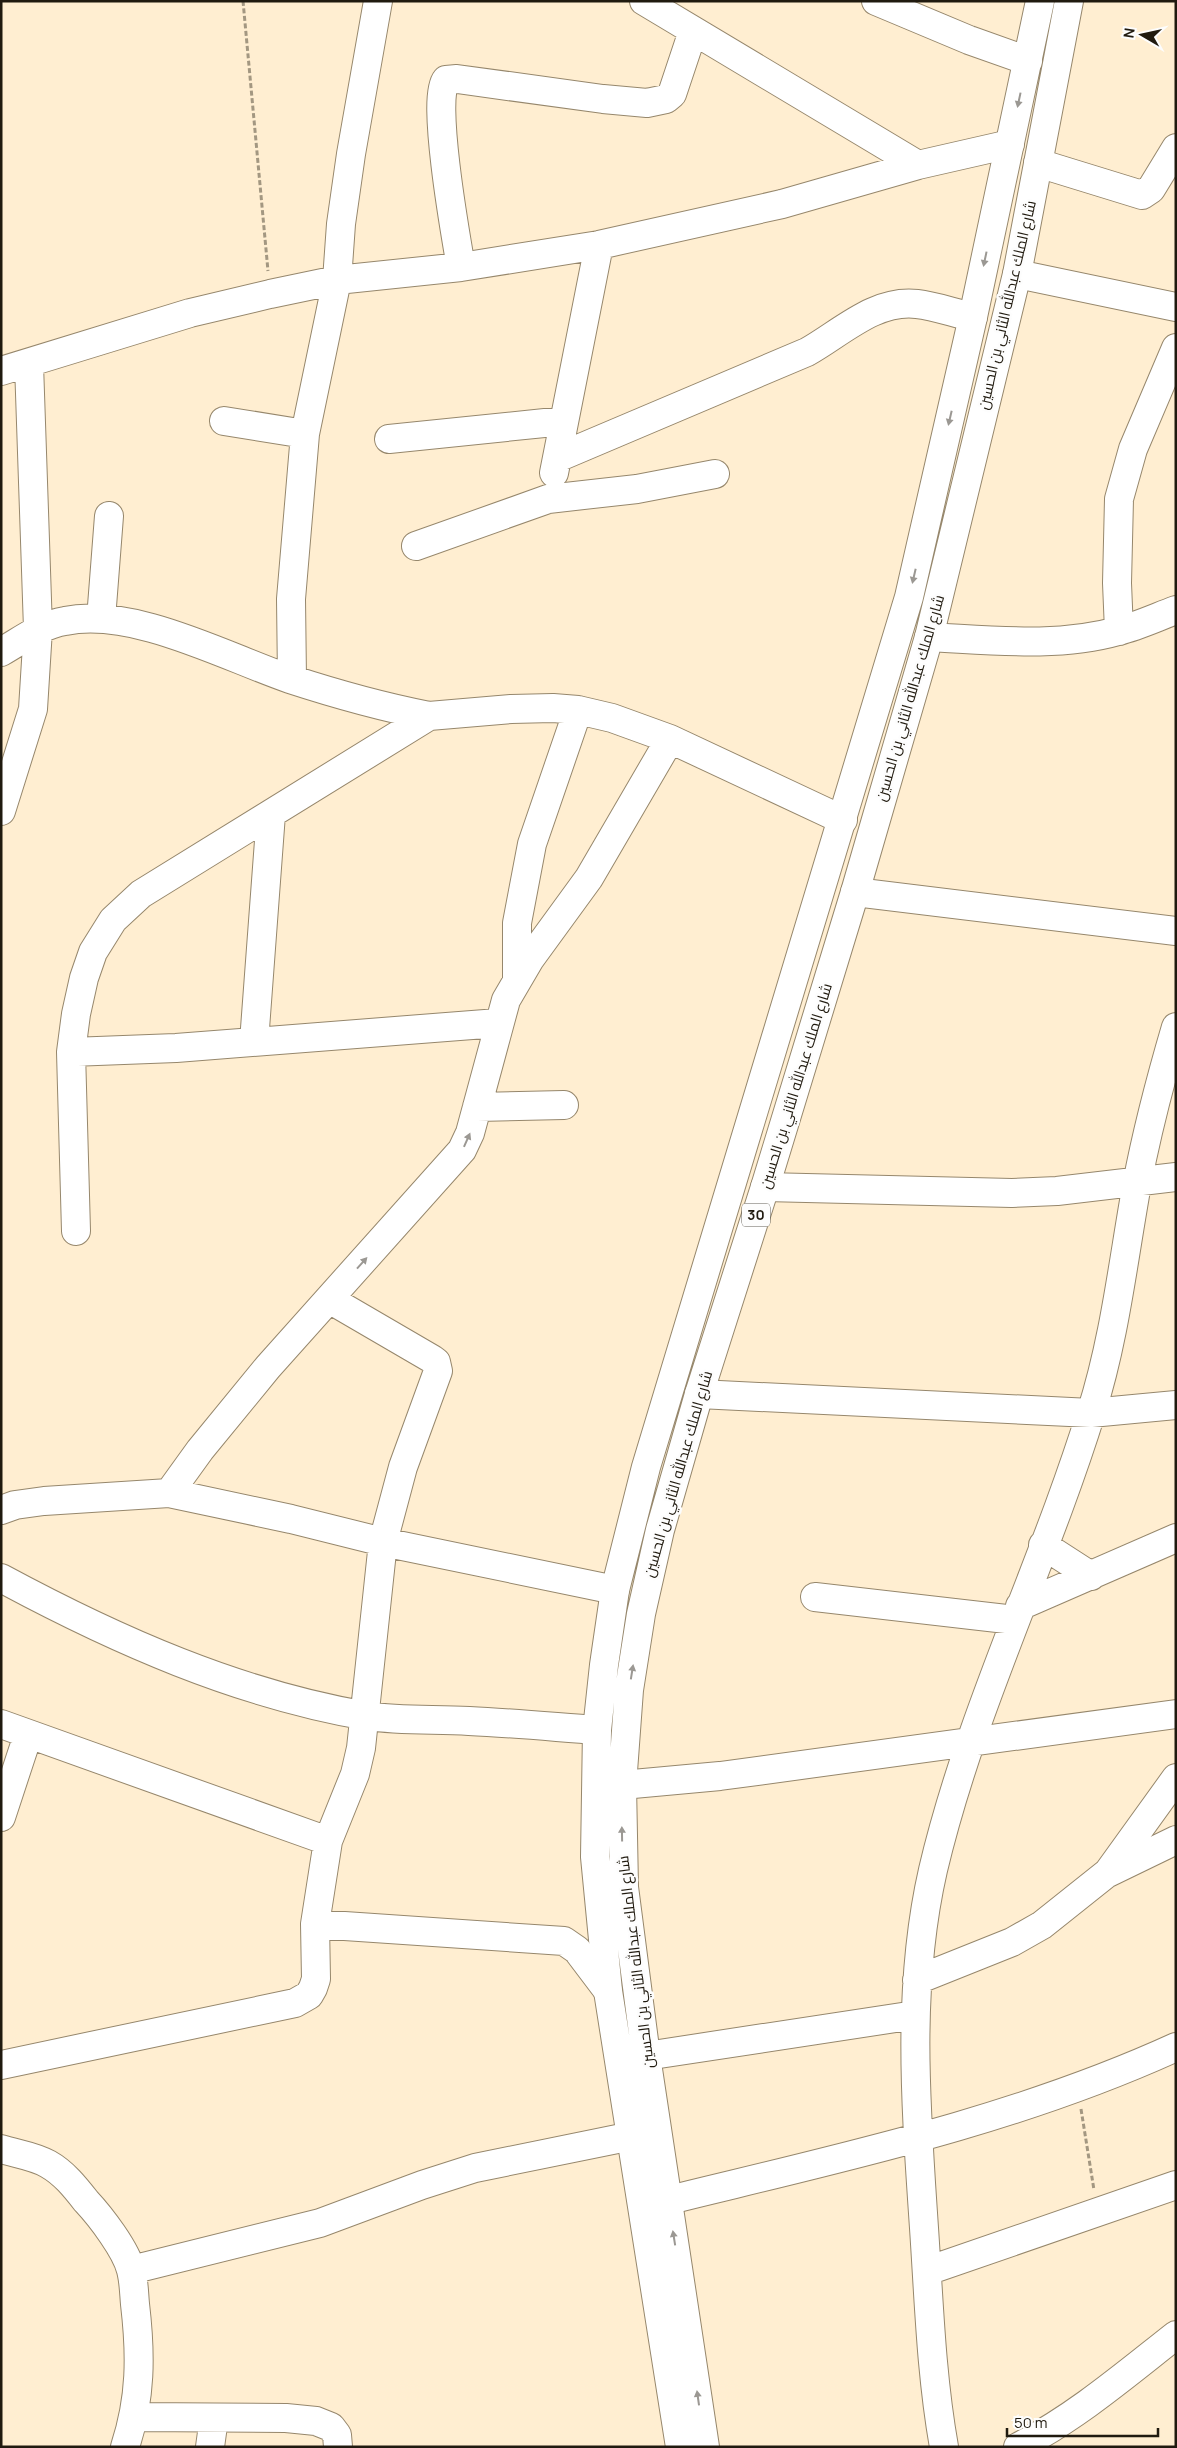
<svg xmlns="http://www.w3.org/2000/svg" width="1177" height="2448" viewBox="0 0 1177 2448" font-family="Manrope,Cairo,sans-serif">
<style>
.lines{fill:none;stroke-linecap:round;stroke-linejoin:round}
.minor-casing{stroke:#96876c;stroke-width:30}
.major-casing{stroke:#96876c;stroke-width:30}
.path{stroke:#a39781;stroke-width:3;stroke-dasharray:5 2.5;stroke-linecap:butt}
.minor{stroke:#fff;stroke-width:28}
.major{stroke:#fff;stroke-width:28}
.oneway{fill:#9b9893}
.labels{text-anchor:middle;stroke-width:5;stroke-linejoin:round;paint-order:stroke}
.shield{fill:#fdfdfd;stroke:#625e56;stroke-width:1}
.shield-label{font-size:14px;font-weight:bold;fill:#201a0f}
.street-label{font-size:15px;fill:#201a0f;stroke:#fdfdfd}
</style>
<rect width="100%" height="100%" fill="#ffeed1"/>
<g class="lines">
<g class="minor-casing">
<path id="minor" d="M644 1 918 165
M876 1 969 40 1028 61
M1038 163 1142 195 1151 189 1176 148
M461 267C456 238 431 98 446 80L457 79 603 99 647 103 666 99 672 94 693 31
M1017 274 1176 307
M1 371 190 313 270 294 337 280 461 267 599 245 782 204 918 165 1010 144
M224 421 305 434
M389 439 564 421
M557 458 807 352C841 333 875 299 917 304 935 306 954 313 973 317
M554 473 599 245
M416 546 548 499 637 489 715 474
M101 619 109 516
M1119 631 1117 583 1119 499 1133 449 1176 348
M929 637C991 640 1058 648 1118 631 1138 626 1157 617 1176 610
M1 652C22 640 41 625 65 621 134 607 226 657 290 679 336 694 383 707 429 716
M292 679 291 599 305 434 337 280 341 224 351 154 378 1
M1 811 33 709 38 629 29 364
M855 892 1176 931
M517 978V923L532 844 578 710
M254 1042 271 814
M71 1052 176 1048 498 1023
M477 1107 564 1105
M765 1187 1012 1193 1057 1191 1176 1177
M76 1231 71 1052 76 1014 84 978 93 952 113 920 141 894 429 716 511 709 553 708 578 710 612 718 670 739 843 820
M699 1394 1091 1413 1176 1405
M169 1493 200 1450 268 1367 462 1150 470 1133 506 1000 530 959 589 878 670 739
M1 1510 15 1505 44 1501 169 1493 291 1519 383 1542 615 1590
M1043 1545 1091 1576
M1 1578C116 1640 238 1694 367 1716 401 1721 435 1719 469 1721 512 1723 555 1727 597 1730
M815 1597 1015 1620
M1020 1606 1176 1538
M1 1724 328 1841
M622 1785 720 1776 1176 1714
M1 1817 28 1735
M1109 1871 1176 1778
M315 1924 564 1941 577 1950 608 1991
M917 1980 1012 1942 1042 1925 1106 1874 1176 1840
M646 2056 915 2015
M1 2065 295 2003 309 1995 313 1988 316 1979 315 1924 328 1841 355 1774 361 1748 383 1542 403 1467 438 1371 436 1362 432 1359 329 1299
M1 2149C17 2154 34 2156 48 2164 64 2173 75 2187 86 2201 101 2217 126 2250 131 2270 134 2281 134 2294 135 2304 141 2355 141 2398 125 2447
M669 2200C840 2158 1014 2121 1176 2047
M131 2270 320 2223 422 2185 475 2168 632 2136
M927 2271 1176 2185
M135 2417 286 2418 316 2421 331 2427 337 2435 338 2447
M210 2447 214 2418
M944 2447C931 2374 929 2302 924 2228 916 2109 906 1988 933 1870 970 1713 1043 1567 1091 1413 1115 1338 1123 1261 1137 1184 1147 1131 1161 1078 1176 1027
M1018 2447C1076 2417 1125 2375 1176 2335"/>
</g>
<g class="major-casing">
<path id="major" d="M680 2447 608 1991 595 1857 597 1730 604 1665 615 1590 646 1467 909 597 973 317 1040 1
M705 2447 646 2056 624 1887 622 1785 629 1690 641 1614 660 1530 699 1394 765 1187 855 892 929 637 1017 274 1069 1"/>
</g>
<path class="path" d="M243 1 268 271
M1081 2109 1094 2190"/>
<use href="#minor" class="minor"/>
<use href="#major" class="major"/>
</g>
<defs><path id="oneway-solid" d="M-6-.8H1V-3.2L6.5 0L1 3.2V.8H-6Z" transform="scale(1.25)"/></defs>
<g class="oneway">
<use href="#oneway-solid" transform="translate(1019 100) rotate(102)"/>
<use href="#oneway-solid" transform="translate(985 259) rotate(102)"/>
<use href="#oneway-solid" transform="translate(950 418) rotate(103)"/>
<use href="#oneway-solid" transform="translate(914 576) rotate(103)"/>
<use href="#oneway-solid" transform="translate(467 1140) rotate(-66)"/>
<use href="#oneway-solid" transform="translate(362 1263) rotate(-48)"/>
<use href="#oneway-solid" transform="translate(632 1672) rotate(-81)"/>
<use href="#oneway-solid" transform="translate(622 1834) rotate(-91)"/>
<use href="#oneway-solid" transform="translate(674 2238) rotate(-99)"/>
<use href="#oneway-solid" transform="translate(698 2398) rotate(-98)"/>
</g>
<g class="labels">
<rect class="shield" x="742" y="1203.5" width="28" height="23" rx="4"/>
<g class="shield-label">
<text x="756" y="1220">30</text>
</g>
<g class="street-label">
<text transform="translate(1007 305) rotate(-77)" y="5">شارع الملك عبدالله الثاني بن الحسين</text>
<text transform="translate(910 698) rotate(-74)" y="5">شارع الملك عبدالله الثاني بن الحسين</text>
<text transform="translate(796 1086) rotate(-73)" y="5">شارع الملك عبدالله الثاني بن الحسين</text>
<text transform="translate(678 1474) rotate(-74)" y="5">شارع الملك عبدالله الثاني بن الحسين</text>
<text transform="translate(636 1962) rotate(-97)" y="5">شارع الملك عبدالله الثاني بن الحسين</text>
</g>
</g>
<rect width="1177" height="2448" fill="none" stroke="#201a0f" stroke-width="5"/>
<g transform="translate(1142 35) rotate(279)" stroke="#fdfdfd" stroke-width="4" paint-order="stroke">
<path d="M0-4L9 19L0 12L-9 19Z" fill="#201a0f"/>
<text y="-8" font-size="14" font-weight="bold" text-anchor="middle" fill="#201a0f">N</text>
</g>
<path d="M1007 2428v8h151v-8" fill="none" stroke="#201a0f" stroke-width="2.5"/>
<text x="1014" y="2428" font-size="15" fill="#201a0f" stroke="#fdfdfd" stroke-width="4" paint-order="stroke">50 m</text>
</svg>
